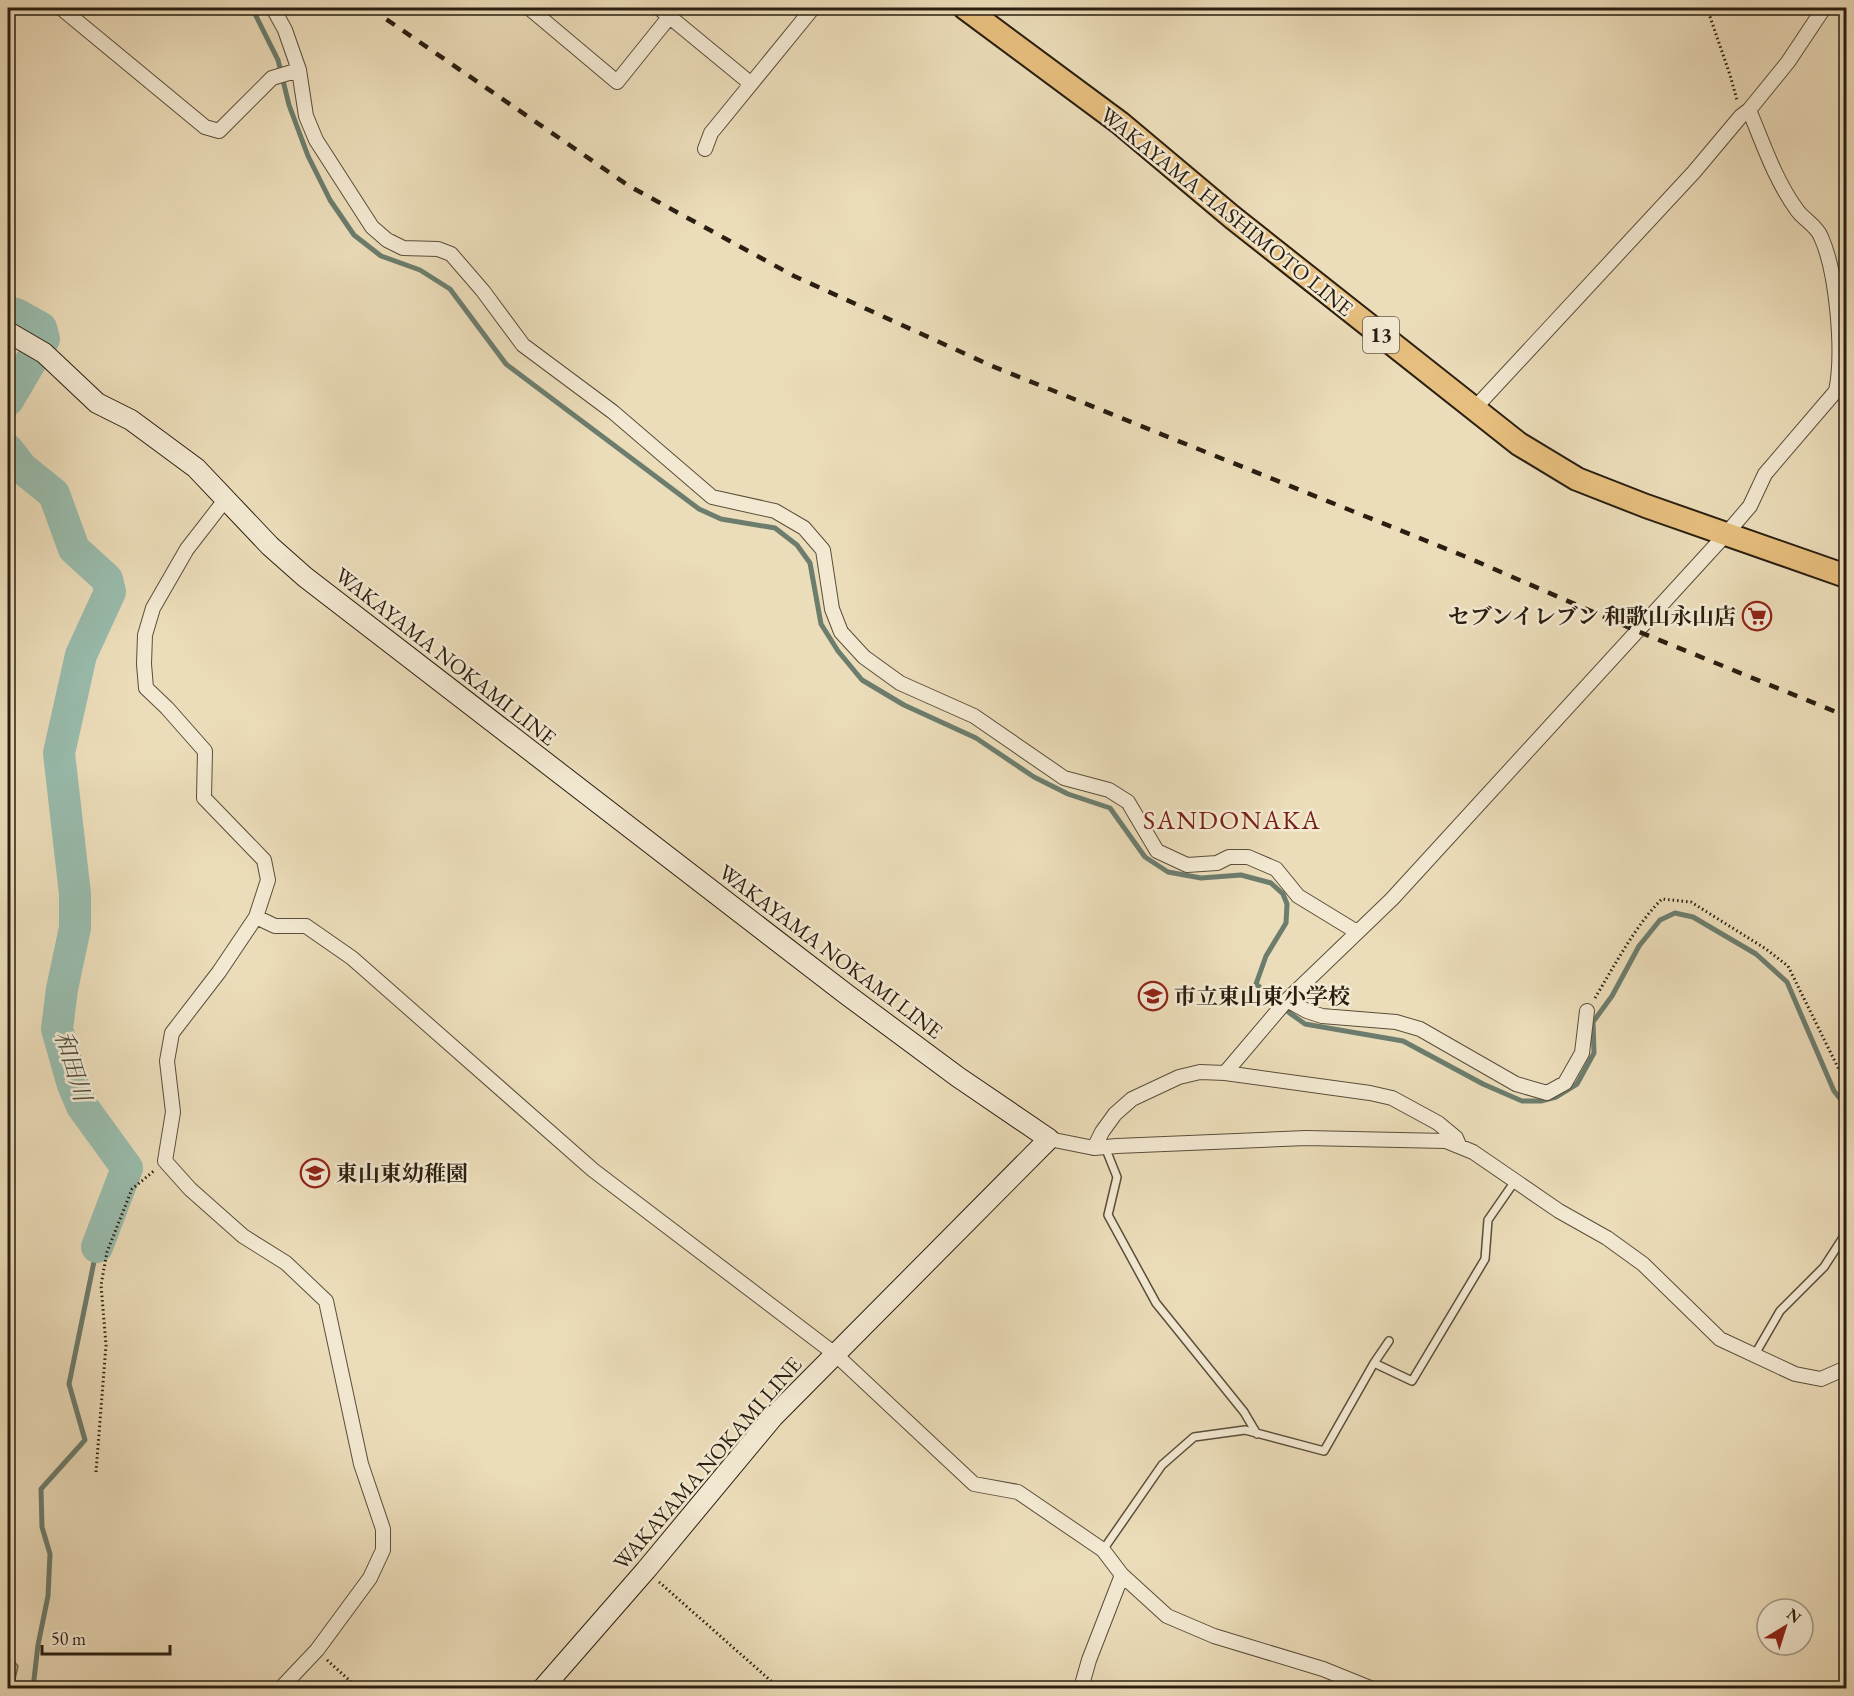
<svg xmlns="http://www.w3.org/2000/svg" width="1854" height="1696" viewBox="0 0 1854 1696" font-family="'EB Garamond','Noto Serif JP',serif">
<style>
.forest{fill:url(#forest-firs);stroke:#746e4e;stroke-width:1.5}
.lines{fill:none;stroke-linecap:round;stroke-linejoin:round}
.stream{stroke:#6c7d6e;stroke-width:5}
.river{stroke:#99bcad;stroke-width:32}
.service-casing{stroke:#5a4e3a;stroke-width:10}
.minor-casing{stroke:#5a4e3a;stroke-width:16}
.secondary-casing{stroke:#291e10;stroke-width:22}
.primary-casing{stroke:#291e10;stroke-width:26}
.path{stroke:#291e10;stroke-width:3;stroke-dasharray:1.5 3;stroke-linecap:butt}
.service{stroke:#f3e9d2;stroke-width:7}
.minor{stroke:#f3e9d2;stroke-width:14}
.secondary{stroke:#f3e9d2;stroke-width:20}
.primary{stroke:#e6be7d;stroke-width:22}
.rail{stroke:#291e10;stroke-width:4.5;stroke-dasharray:10 10;stroke-linecap:butt}
.labels{text-anchor:middle;stroke-width:5;stroke-linejoin:round;paint-order:stroke}
.shield{fill:#f3e9d2;stroke:#665b4a;stroke-width:1.5}
.shield-label{font-size:21px;font-weight:bold;fill:#291e10}
.street-label{font-size:22px;fill:#291e10;stroke:#f3e9d2}
.poi-label{font-size:22px;font-weight:bold;fill:#291e10;stroke:#f3e9d2;text-anchor:start}
.water-label{font-size:24px;font-style:italic;fill:#4b4d3f;stroke:#f3e9d2}
.quarter-label{font-size:26px;letter-spacing:1.5px;fill:#7a1f14;stroke:#f3e9d2}
</style>
<defs>
<pattern id="forest-firs" width="22" height="20" patternUnits="userSpaceOnUse" patternTransform="scale(1.5)"><rect width="22" height="20" fill="#bebf8b"/><path d="M5 1l3.5 6h-7zM16 11l3.5 6h-7z" fill="#a3a477"/></pattern>
</defs>
<rect width="100%" height="100%" fill="#ecddba"/>
<filter id="stains"><feTurbulence type="fractalNoise" baseFrequency=".00333" numOctaves="4"/><feColorMatrix values="0 0 0 0 .2 0 0 0 0 .09 0 0 0 0 .02 0 0 0 .5 -.17"/></filter>
<radialGradient id="worn" r=".72"><stop offset=".6" stop-color="#630" stop-opacity="0"/><stop offset="1" stop-color="#630" stop-opacity=".3"/></radialGradient>
<path class="forest" d="M8 1655 18 1666 13 1688H8Z"/>
<g class="lines">
<path class="stream" d="M252 8 278 60 289 105 308 156 330 200 354 235 381 256 420 270 450 289 506 364 699 509 721 519 775 528 797 545 810 563 821 624 838 651 862 680 904 705 976 738 1034 777 1068 794 1110 808 1145 857 1168 872 1201 878 1241 875 1271 883 1283 894 1287 904 1286 923 1266 956 1256 984 1291 1014 1305 1024 1403 1041 1483 1084 1522 1101H1541L1556 1097 1577 1084 1594 1053 1593 1022 1612 996 1639 946 1660 920 1675 913 1693 917 1756 954 1787 982 1834 1091 1846 1106
M33 1688 38 1645 48 1596 50 1554 42 1527 41 1489 85 1440 69 1384 97 1247"/>
<path class="river" d="M8 312 16 314 41 328 44 339 8 400
M8 450 22 468 54 494 74 549 107 579 110 592 81 655 59 753 75 894V928L62 989 57 1029 73 1085 82 1106 127 1168 97 1247"/>
<g class="service-casing">
<path id="service" d="M1105 1147 1117 1177 1108 1215 1156 1303 1244 1412 1257 1434
M1754 1356 1780 1311 1824 1267 1846 1233
M1374 1363 1412 1381 1485 1259 1488 1220 1515 1181
M1103 1550 1162 1465 1194 1437 1245 1430 1324 1451 1374 1363 1389 1341"/>
</g>
<g class="minor-casing">
<path id="minor" d="M61 8 205 127 219 131 272 78 299 70
M273 8 285 30 299 70 306 116 316 140 372 227 387 240 403 248 438 249 451 254 483 291 523 345 613 412 712 497 775 511 804 528 823 550 832 609 841 632 864 657 900 683 974 716 1064 778 1109 790 1128 802 1157 851 1187 865 1217 863 1229 857H1248L1276 869 1298 896 1357 932
M529 8 617 82 670 16
M659 8 750 83
M705 149 711 133 813 8
M1474 409 1694 172 1741 116 1749 110 1788 62 1824 8
M225 500 187 549 153 608 145 635 144 664 146 688 167 708 205 751 204 798 264 860 268 880 256 917 219 972 172 1033 167 1061 173 1112 165 1161 190 1189 243 1236 286 1263 326 1301 361 1464 383 1529V1550L370 1578 317 1650 281 1688
M256 917 275 926H306L352 958 593 1170 835 1354 974 1484 1018 1492 1103 1550 1122 1575 1167 1616 1214 1636 1323 1669 1370 1688
M1287 1000 1307 1011 1322 1016 1396 1022 1420 1029 1516 1084 1547 1093 1565 1083 1582 1053 1587 1011
M1225 1073 1287 1000 1392 899 1727 533 1750 506 1765 474 1836 391C1844 353 1837 272 1821 237 1817 226 1803 219 1797 210 1775 180 1763 143 1749 110
M1049 1139 1094 1148 1117 1146 1306 1138 1446 1141 1473 1152 1559 1211 1607 1238 1643 1264 1720 1339 1795 1374 1821 1379 1846 1368
M1094 1148 1102 1132 1115 1114 1132 1099 1179 1077 1200 1072 1225 1073 1370 1093 1392 1098 1438 1123 1456 1138 1459 1145
M1081 1688 1089 1660 1122 1575"/>
</g>
<g class="secondary-casing">
<path id="secondary" d="M8 332 44 353 97 403 131 420 196 468 270 546 305 577 846 994 958 1077 1049 1139 773 1417 646 1570 543 1688"/>
</g>
<g class="primary-casing">
<path id="primary" d="M965 8 1120 123 1232 217 1519 444 1577 479 1646 506 1846 576"/>
</g>
<path class="path" d="M1707 8 1730 75 1737 100
M1595 998C1613 968 1637 923 1662 899L1691 902 1766 949 1788 966 1846 1084
M96 1472 106 1345 101 1285 107 1252 132 1189 155 1170
M659 1582 779 1688
M327 1660 358 1688"/>
<use href="#service" class="service"/>
<use href="#minor" class="minor"/>
<use href="#secondary" class="secondary"/>
<use href="#primary" class="primary"/>
<path class="rail" d="M370 8 629 186 794 276 992 366 1464 556 1637 631 1846 716"/>
</g>
<defs>
<g id="supermarket-ring" transform="scale(1.5)"><circle r="9.5" fill="#f3e9d2" stroke="#8f2418" stroke-width="1.5"/><path d="M-6-5.5h2.5l.6 2H6L4.5 2H-2.5L-4.4-4H-6ZM-1.5 3.2a1.3 1.3 0 1 0 .1 0ZM3 3.2a1.3 1.3 0 1 0 .1 0Z" fill="#8f2418"/></g>
<g id="school-ring" transform="scale(1.5)"><circle r="9.5" fill="#f3e9d2" stroke="#8f2418" stroke-width="1.5"/><path d="M0-5L7-2L0 1L-7-2ZM-4 1L0 2.5L4 1V4Q0 6-4 4Z" fill="#8f2418"/></g>
</defs>
<g fill-rule="evenodd">
<use href="#supermarket-ring" x="1757" y="616"/>
<use href="#school-ring" x="1153" y="996"/>
<use href="#school-ring" x="315" y="1173"/>
</g>
<g class="labels">
<rect class="shield" x="1363" y="317" width="36" height="36" rx="4.5"/>
<g class="shield-label">
<text x="1381" y="342">13</text>
</g>
<g class="street-label">
<text transform="translate(1227 211) rotate(39)" y="8">WAKAYAMA HASHIMOTO LINE</text>
<text transform="translate(446 656) rotate(38)" y="8">WAKAYAMA NOKAMI LINE</text>
<text transform="translate(831 951) rotate(37)" y="8">WAKAYAMA NOKAMI LINE</text>
<text transform="translate(707 1463) rotate(-49)" y="8">WAKAYAMA NOKAMI LINE</text>
</g>
<g class="poi-label">
<text x="1736" y="624" text-anchor="end">セブンイレブン 和歌山永山店</text>
<text x="1174" y="1004">市立東山東小学校</text>
<text x="336" y="1181">東山東幼稚園</text>
</g>
<g class="water-label">
<text transform="translate(73 1066) rotate(73)" y="8">和田川</text>
</g>
<g class="quarter-label">
<text x="1232" y="829">SANDONAKA</text>
</g>
</g>
<rect width="1854" height="1696" fill="none" stroke="#ecddba" stroke-width="30"/>
<rect x="9" y="9" width="1836" height="1678" fill="none" stroke="#291e10" stroke-width="3"/>
<rect x="15" y="15" width="1824" height="1666" fill="none" stroke="#291e10" stroke-width="1.5"/>
<g transform="translate(1785 1627) rotate(38)"><circle r="28" fill="#f3e9d2" stroke="#a29884" stroke-width="1.5"/>
<path d="M0-4.5L10 22L0 15L-10 22Z" fill="#8f2418"/>
<text y="-9" font-size="16" font-weight="bold" text-anchor="middle" fill="#291e10">N</text>
</g>
<path d="M42 1645v9h128v-9" fill="none" stroke="#291e10" stroke-width="3"/>
<text x="51" y="1645" font-size="18" fill="#291e10" stroke="#f3e9d2" stroke-width="4.5" paint-order="stroke">50 m</text>
<rect width="100%" height="100%" filter="url(#stains)"/>
<rect width="100%" height="100%" fill="url(#worn)"/>
</svg>
